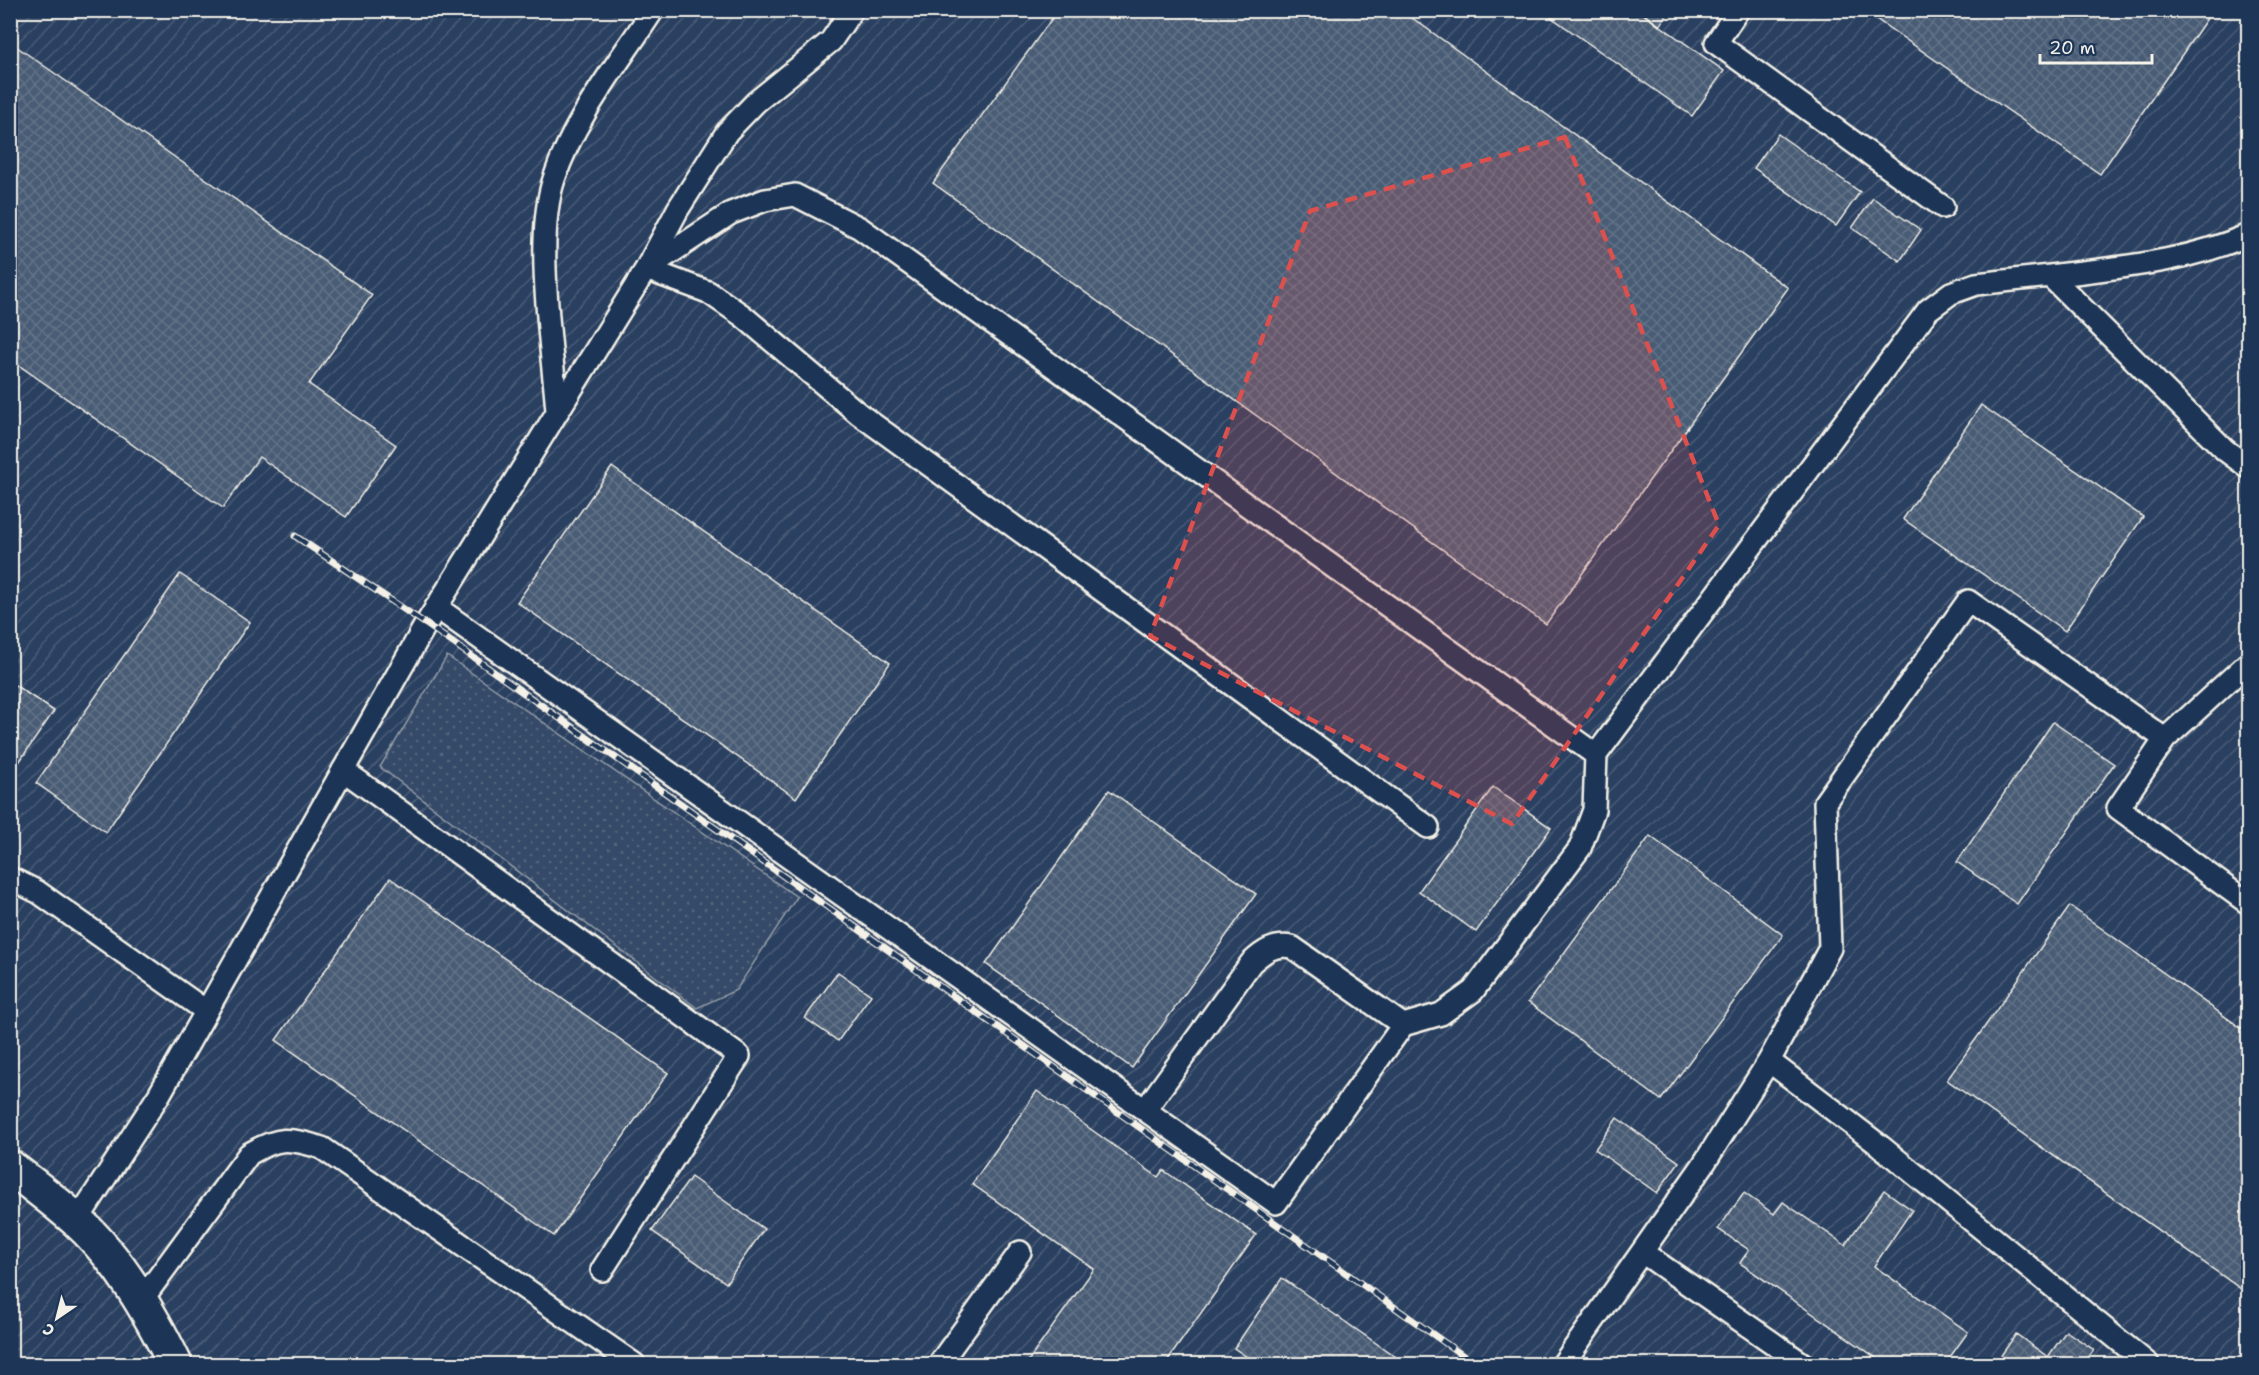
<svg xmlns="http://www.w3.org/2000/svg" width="2259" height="1375" viewBox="0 0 2259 1375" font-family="'Shantell Sans',sans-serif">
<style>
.industrial{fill:url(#industrial-furrows)}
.green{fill:url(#green-dots);stroke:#949ea8;stroke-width:1.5}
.building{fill:url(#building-cross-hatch);stroke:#f4f1e8;stroke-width:1.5}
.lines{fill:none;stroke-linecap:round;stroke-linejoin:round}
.lane-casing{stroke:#f4f1e8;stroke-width:26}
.street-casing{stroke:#f4f1e8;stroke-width:38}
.lane{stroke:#1d3557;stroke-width:21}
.street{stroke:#1d3557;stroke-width:33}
.rail-casing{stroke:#f4f1e8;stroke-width:7}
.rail{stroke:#1d3557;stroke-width:4.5;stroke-dasharray:14;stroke-linecap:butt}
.marked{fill:#dc504e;fill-opacity:0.2;stroke:#dc504e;stroke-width:4.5;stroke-dasharray:12 8;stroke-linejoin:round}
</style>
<defs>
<pattern id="industrial-furrows" width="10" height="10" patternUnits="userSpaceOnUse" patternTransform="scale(1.5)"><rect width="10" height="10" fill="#2a4060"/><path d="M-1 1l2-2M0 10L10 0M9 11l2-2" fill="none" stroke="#4a5c77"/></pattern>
<pattern id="green-dots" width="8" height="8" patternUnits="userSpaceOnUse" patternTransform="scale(1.5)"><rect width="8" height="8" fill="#354a67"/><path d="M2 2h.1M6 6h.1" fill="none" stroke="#53657d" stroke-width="1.8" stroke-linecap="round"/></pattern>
<pattern id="building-cross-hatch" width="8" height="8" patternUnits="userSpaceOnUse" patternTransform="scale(1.5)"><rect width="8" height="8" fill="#485b74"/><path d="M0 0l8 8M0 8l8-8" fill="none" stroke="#637388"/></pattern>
</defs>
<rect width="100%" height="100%" fill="#1d3557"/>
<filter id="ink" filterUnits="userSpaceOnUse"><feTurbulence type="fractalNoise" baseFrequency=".0167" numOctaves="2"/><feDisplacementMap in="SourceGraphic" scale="12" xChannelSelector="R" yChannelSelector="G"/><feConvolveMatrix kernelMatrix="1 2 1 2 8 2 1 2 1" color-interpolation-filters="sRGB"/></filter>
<g filter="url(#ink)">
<path class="industrial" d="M11 11H2248V1364H11Z"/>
<path class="green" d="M447 656 797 897 736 990 697 1008 380 767Z"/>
<path class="building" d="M1058 10H1401L1788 288 1546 624 933 183Z
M1541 10H1638L1724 71 1692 116Z
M1638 10H1670L1659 26Z
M1863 10H2211L2212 11 2100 174Z
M10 42 372 295 309 384 396 445 346 517 259 457 223 508 10 359Z
M1778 134 1860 192 1836 226 1754 168Z
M1873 198 1921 230 1900 261 1852 228Z
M1981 405 2143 517 2065 631 1903 519Z
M2248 413V428L2242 423Z
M612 467 890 663 796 798 517 602Z
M180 574 250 622 106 832 36 783Z
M10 682 54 711 15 768 10 766Z
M2053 722 2114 764 2017 904 1957 862Z
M1493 787 1551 828 1476 932 1419 891Z
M1109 790 1256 894 1132 1068 986 964Z
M1650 836 1783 935 1661 1100 1528 1002Z
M390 878 668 1073 554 1236 276 1040Z
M2070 906 2248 1033V1294L1947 1080Z
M838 972 871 995 838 1041 805 1018Z
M1037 1091 1158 1177 1163 1170 1256 1235 1165 1364H1026L1094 1269 972 1184Z
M1617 1118 1679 1162 1657 1193 1595 1149Z
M691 1177 764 1229 726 1283 652 1231Z
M1884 1190 1912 1210 1874 1266 1968 1332 1945 1364H1885L1740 1263 1749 1250 1718 1229 1744 1193 1774 1214 1783 1202 1845 1245Z
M1282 1278 1406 1364H1257L1234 1348Z
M2066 1331 2094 1350 2084 1364H1995L2016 1334 2048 1357Z"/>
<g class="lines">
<g class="lane-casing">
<path id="lane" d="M852 10 831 41 756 102 727 132 678 209 646 269 708 292 743 316 859 414 1428 827
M1738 10 1716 43 1943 207
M2050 276C2119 267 2184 263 2248 235
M557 411C552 346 534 239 554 179 574 118 618 64 653 10
M436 607 1276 1203 1403 1025 1441 1014 1473 991 1580 848 1594 810 1596 755
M2165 739 2248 663
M343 770 739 1056 602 1270
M10 878 38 892 206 1011
M1769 1061 1879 1145 2148 1364
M1145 1110 1251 963C1264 951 1274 944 1292 947L1403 1025
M77 1221 159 1095 426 624 646 269 731 213 765 200 795 195 860 228 1596 755 1928 310 1951 293 1976 284 2050 276 2225 450 2248 467
M1642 1252 1803 1364
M141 1301 249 1154C278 1137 289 1137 322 1148L634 1364
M939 1364 1020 1252
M1563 1364 1703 1165 1769 1061 1830 948 1825 802 1968 601 2165 739 2118 808 2248 903"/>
</g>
<g class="street-casing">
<path id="street" d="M10 1167C32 1184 55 1201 76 1220 119 1258 150 1313 175 1364"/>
</g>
<use href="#lane" class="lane"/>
<use href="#street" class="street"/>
<g class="rail-casing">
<path id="rail" d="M295 536 426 624 1475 1364"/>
</g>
<use href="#rail" class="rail"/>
</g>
</g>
<path class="marked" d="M1565 137 1719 525 1512 824 1150 636 1310 211Z"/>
<rect width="2259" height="1375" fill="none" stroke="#1d3557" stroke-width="36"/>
<rect x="18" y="18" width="2223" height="1339" fill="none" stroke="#f4f1e8" stroke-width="2" filter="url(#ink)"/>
<g transform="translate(57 1318) rotate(215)" stroke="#1d3557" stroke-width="4.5" paint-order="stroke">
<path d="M0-4.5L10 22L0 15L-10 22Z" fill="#f4f1e8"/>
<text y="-9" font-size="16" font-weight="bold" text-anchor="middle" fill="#f4f1e8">С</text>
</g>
<path d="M2040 54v9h112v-9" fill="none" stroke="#f4f1e8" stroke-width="3"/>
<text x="2049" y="54" font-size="18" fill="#f4f1e8" stroke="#1d3557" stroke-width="4.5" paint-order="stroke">20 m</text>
</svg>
